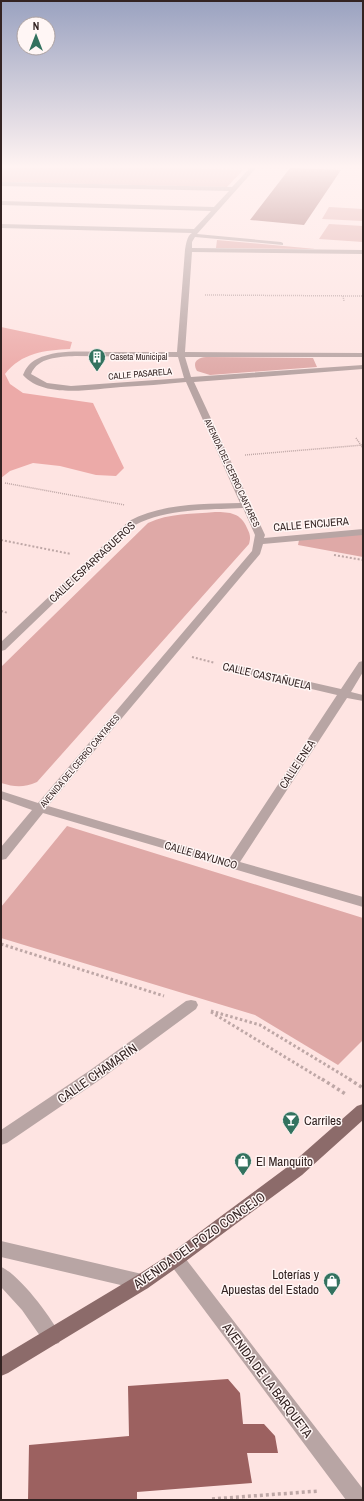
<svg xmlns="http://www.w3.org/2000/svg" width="364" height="1501" viewBox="0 0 364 1501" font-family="'Archivo Narrow',sans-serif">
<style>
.green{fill:#dfa9a7}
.forest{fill:#ecaaa8}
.building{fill:#9c6160}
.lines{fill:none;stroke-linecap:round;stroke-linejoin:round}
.path-far3{stroke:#bea7a6;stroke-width:1.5;stroke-dasharray:1 1;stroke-linecap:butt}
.path-far2{stroke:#bea7a6;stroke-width:2;stroke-dasharray:2 2;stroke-linecap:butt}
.path-far1{stroke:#bea7a6;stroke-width:3;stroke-dasharray:2.5 2.5;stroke-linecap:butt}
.path{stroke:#bea7a6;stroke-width:3.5;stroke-dasharray:3 3;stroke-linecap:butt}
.minor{fill:#b8a5a4;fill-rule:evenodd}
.major{fill:#8c6b6a;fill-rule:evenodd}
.labels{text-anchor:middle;stroke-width:3;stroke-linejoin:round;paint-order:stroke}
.far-poi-label{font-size:9px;fill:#332322;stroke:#fff6f5;text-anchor:start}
.far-street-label{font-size:9px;fill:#332322;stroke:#fff6f5}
.street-label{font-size:11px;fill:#332322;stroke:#fff6f5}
.near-street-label{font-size:13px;fill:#332322;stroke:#fff6f5}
.near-poi-label{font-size:13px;fill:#332322;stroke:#fff6f5;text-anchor:start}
</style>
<rect width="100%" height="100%" fill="#fee4e2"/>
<path class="green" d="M1 168H165L243 170 227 187 1 182Z
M329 207 363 209V221L322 219Z
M329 224 363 226V242L319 239Z
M217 240 316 249 216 248Z
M206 357 313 358 317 367 210 375 197 371C192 362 197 358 206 357Z
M215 512C230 512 241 513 247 528 250 534 251 537 249 544L37 782C23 788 15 787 1 783V667L148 523C169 513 193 514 215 512Z
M363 534V557L298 545 299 540Z
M67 826 363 918V1040L338 1065 255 1015 1 938V907Z"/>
<path class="forest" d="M1 327 72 342 70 349C45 350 21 353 5 374L10 384 23 393 93 403 124 468 116 476 96 475 60 466 33 463 10 471 1 478Z"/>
<path class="building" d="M290 168 341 170 304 225 250 220Z
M228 1379 240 1393 243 1424H264L275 1436 278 1453H247L252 1483 137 1492V1500H28L29 1445 129 1436 128 1386Z"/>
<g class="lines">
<path class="path-far3" d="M205 295 363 296
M343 296 344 301
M356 438 363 448
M245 455 363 445
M5 483 125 505"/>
<path class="path-far2" d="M1 540 71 554
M334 555 363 560
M1 611 8 613
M192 657 215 663"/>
<path class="path-far1" d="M1 944 164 996
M211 1011 260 1025 351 1080
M211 1012 323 1080"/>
<path class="path" d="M322 1079 347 1095
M349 1079 363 1088
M212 1499 319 1491"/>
<path class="minor" d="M250 168H256L197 234 281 242 283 243V245L195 237 192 242V248L363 250V254L192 252 185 352 363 353V357H185L191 377 363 365V369L194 382 265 535 264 538 363 529V535L263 544 260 554 48 806 229 859 337 695 231 670 229 668 235 665 341 689 359 662 363 661V672L351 692 363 695V701L347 698 240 862 363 897V907L43 813 6 859 1 860V847L32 810 1 799V791L38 803 252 551 255 535 243 508C207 510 168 508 135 525L5 650 1 651V642L129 521C163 503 203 504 240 503L186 382C164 384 143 386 121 387 94 389 44 399 23 375 26 368 29 363 37 359 57 349 84 352 106 352 130 352 154 352 177 352L185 250C186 244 187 236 192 233L1 228V224L194 229 211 211 1 205V201L214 207 229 191 1 186V182L232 187ZM75 356 178 357 184 378 71 386 47 383 31 374C38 357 59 357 75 356Z
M191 1000 196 1001 198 1005 196 1009 101 1079 7 1143 1 1145V1130L89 1071 186 1001Z
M1 1241 142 1274 148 1276 151 1282 148 1288 142 1290 1 1257Z
M176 1251 182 1254 363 1489V1500H346L170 1264 167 1259 170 1254Z
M1 1267C19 1274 53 1319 61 1337L59 1343 52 1345 45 1343 22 1310 1 1287Z"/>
<path class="major" d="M363 1104V1120L302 1175 182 1264 148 1288 8 1373 1 1376V1357L136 1276 170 1254 290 1165 357 1106Z"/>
</g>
<linearGradient id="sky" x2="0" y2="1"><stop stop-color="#9aa2c0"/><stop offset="0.44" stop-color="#fff3f2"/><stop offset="1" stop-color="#fff3f2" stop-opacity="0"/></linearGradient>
<rect width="364" height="378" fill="url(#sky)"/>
<defs>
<g id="building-pin" transform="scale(0.9)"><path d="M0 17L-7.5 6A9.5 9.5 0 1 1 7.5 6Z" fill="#33725f" stroke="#fff6f5"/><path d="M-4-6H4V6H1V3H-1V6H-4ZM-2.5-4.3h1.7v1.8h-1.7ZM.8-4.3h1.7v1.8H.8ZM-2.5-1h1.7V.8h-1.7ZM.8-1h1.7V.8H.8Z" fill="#fff"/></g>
<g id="bar-pin" transform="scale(0.9)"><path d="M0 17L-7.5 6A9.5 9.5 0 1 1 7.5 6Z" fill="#33725f" stroke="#fff6f5"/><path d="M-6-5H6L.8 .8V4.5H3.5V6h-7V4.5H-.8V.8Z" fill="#fff"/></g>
<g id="shop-pin" transform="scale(0.9)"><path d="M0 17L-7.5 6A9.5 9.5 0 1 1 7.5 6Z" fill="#33725f" stroke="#fff6f5"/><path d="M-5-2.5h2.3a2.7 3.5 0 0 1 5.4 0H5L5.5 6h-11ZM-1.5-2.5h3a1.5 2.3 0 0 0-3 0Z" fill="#fff"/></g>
</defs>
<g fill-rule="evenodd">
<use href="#building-pin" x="97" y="357"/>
<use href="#bar-pin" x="291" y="1120"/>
<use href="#shop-pin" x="243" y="1161"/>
<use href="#shop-pin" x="332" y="1281"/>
</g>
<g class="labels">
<g class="far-poi-label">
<text x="110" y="360">Caseta Municipal</text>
</g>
<g class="far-street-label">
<text transform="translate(140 374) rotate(-5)" y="3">CALLE PASARELA</text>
<text transform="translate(232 473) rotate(65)" y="3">AVENIDA DEL CERRO CANTARES</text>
<text transform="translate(80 761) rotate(-50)" y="3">AVENIDA DEL CERRO CANTARES</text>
</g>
<g class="street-label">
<text transform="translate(311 524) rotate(-5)" y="4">CALLE ENCIJERA</text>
<text transform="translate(92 562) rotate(-43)" y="4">CALLE ESPARRAGUEROS</text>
<text transform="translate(267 676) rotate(13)" y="4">CALLE CASTAÑUELA</text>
<text transform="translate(297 764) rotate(-57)" y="4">CALLE ENEA</text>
<text transform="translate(201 855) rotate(16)" y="4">CALLE BAYUNCO</text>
</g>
<g class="near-street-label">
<text transform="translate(97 1073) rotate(-35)" y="5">CALLE CHAMARÍN</text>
<text transform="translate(199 1240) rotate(-35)" y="5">AVENIDA DEL POZO CONCEJO</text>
<text transform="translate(268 1380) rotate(53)" y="5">AVENIDA DE LA BARQUETA</text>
</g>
<g class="near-poi-label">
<text x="304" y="1125">Carriles</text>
<text x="256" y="1166">El Manquito</text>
<text x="319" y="1279" text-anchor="end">Loterías y<tspan x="319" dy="15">Apuestas del Estado</tspan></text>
</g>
</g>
<rect width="364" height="1501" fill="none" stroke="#332322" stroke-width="4"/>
<g transform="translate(36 36)"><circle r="19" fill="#fff6f5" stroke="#ada2a1"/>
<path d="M0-3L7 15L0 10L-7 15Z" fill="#33725f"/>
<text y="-6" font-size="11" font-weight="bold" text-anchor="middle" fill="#332322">N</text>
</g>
</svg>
